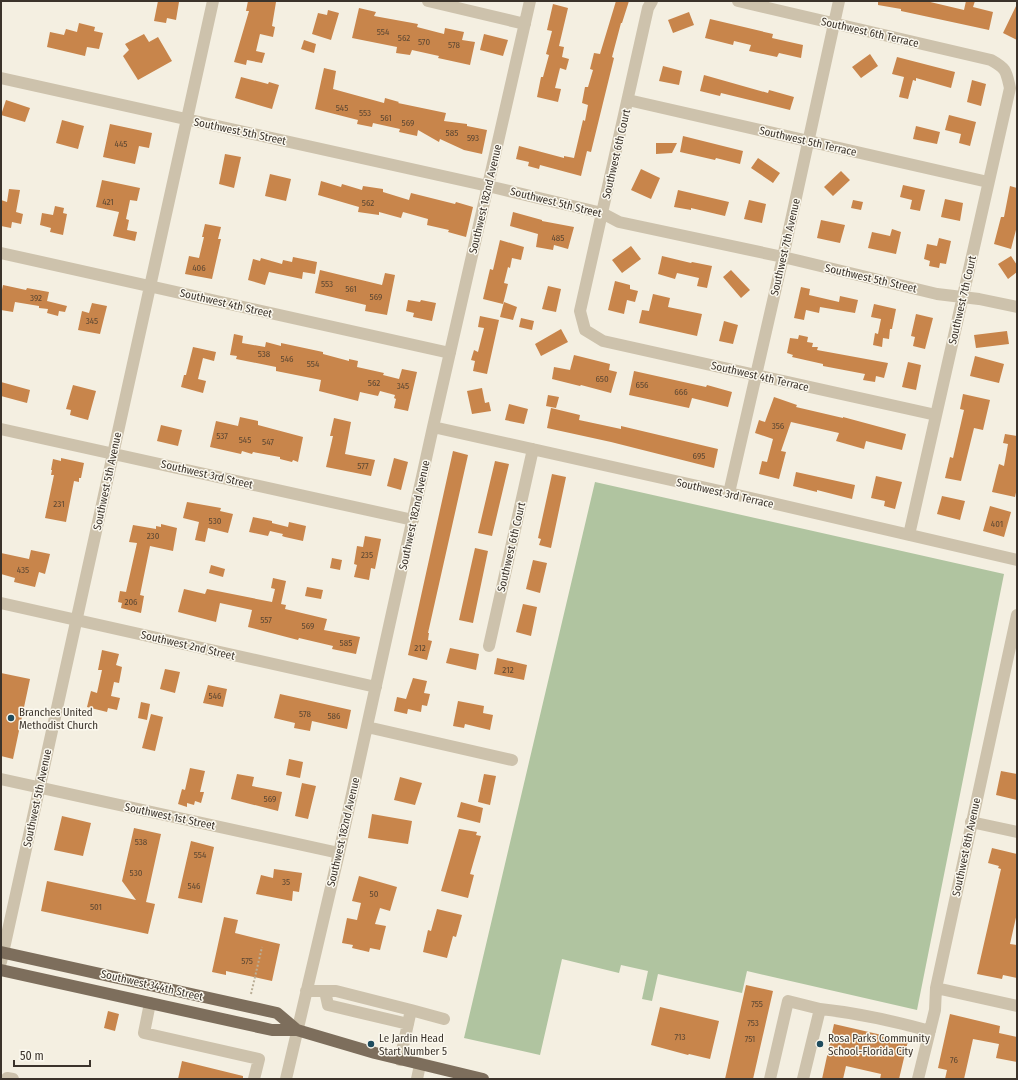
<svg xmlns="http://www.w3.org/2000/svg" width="1018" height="1080" viewBox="0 0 1018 1080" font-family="'Fira Sans Condensed',sans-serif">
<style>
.green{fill:#b0c4a0}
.building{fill:#c8854b}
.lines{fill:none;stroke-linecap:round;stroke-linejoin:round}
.path{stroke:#b9ad96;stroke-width:2;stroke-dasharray:2 2;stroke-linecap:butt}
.minor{stroke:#cdc2ac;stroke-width:12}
.major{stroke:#7d6e5c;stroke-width:12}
.poi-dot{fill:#1f4c5e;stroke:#fbf8ee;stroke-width:1.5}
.labels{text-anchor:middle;stroke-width:3;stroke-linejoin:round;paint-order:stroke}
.number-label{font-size:9px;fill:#5e4833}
.street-label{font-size:11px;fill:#3b332b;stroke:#fbf8ee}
.poi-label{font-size:11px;fill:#3b332b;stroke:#fbf8ee;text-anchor:start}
</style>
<rect width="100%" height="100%" fill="#f4efe1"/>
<path class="green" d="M595 482 1004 574 917 1010 747 971 742 993 658 974 652 1001 642 999 648 971 621 965 619 973 562 959 540 1055 464 1038Z"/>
<path class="building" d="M158 1 179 2 176 20 167 18 166 23 154 21Z
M248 1H270L276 2 272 26 275 27 273 37 260 34 256 51 265 53 262 63 247 60 246 65 234 62 249 11H246Z
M616 1H629L622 23H621L612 57 614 58 591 152 587 151 581 176 540 165 539 169 528 166 529 162 516 159 519 146 564 158V156L574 158 583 120 585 121 588 105 582 103 585 87H588L593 70 590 69 594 53 600 54Z
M878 1H926L964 10 966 1H975L973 7 993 12 989 30 901 11V9L878 5Z
M553 4 568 8 559 46 564 47 562 57 569 59 566 70 560 68 555 88 561 89 558 102 537 97 541 77H543L549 55 546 54 552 31 547 30Z
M1017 4V40L1003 33Z
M359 8 376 12 374 16 418 24 417 27 444 34 445 28 464 32 462 40 475 42 470 65 438 58 439 56 412 50 410 55 396 53 397 47 352 38Z
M328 10 339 13 331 40 312 34 318 13 327 15Z
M689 12 694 25 673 33 668 20Z
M710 19 773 34 772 38 803 45 801 58 779 53 777 57 749 51 751 45 734 41 733 45 705 38Z
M79 23 95 27 94 31 103 33 99 49 87 47 85 56 47 47 50 32 64 35 66 29 77 32Z
M144 34 149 42 158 37 172 61 138 80 123 56 129 50 125 44Z
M484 34 508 40 503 56 480 50Z
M304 40 316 44 314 53 301 49Z
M870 54 878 66 861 78 852 67Z
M897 57 955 72 951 88 916 78V81L913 80 908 99 899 97 904 77 892 74Z
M663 66 682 71 679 85 659 81Z
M324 68 336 71 333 89 384 103 385 98 399 102 398 103 446 113 444 121 467 124V126L487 130 482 154 464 150 440 139 439 142 418 130 417 136 399 132 400 129 373 123 372 127 357 124 358 120 315 109Z
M704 75 768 93 769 90 794 97 790 110 721 93 720 96 700 91Z
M241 77 268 84 269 82 279 85 272 109 235 98Z
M972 80 986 84 981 106 967 102Z
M6 100 30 108 25 122 1 115Z
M949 115 976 122 970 146 959 143 961 134 945 130Z
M62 120 84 126 78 149 56 143Z
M110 124 152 133 149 148 139 146 135 164 103 157Z
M916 126 940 132 937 144 913 139Z
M683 136 743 151 740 164 716 158 715 160 680 152Z
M656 143H677L672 153 656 154Z
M225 154 241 157 234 188 219 184Z
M758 158 780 173 773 183 751 168Z
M641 169 660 178 651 199 631 190Z
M841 171 850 180 833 196 824 187Z
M270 174 291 179 286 201 265 196Z
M102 180 140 188 137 201 130 200 126 219 129 220 127 230 137 232 135 241 113 236 119 212 96 207Z
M321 181 341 187 342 184 362 190 363 186 383 189V192L409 200 411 193 455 204 456 202 473 207 466 237 448 232 449 230 427 225 428 219 403 212 401 218 379 212V215L358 212 359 207 318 195Z
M903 185 925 190 920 211 910 209 912 200 900 197Z
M1010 186 1017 188V226L1011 249 994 244 1001 217H1004Z
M9 189 20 190 16 212 23 214 21 224 12 222 11 228 1 226V200L7 202Z
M678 190 729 202 725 216 691 208V210L674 207Z
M945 199 963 203 960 221 941 217Z
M749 200 766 204 762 223 744 219Z
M853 200 863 202 861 210 851 208Z
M55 206 64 208 63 213 67 214 63 235 50 232 51 228 40 225 42 213 53 215Z
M513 212 542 220V221L574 227 568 249 554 245 553 250 536 247 538 234 510 226Z
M821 220 845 225 840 243 817 238Z
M205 224 221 227 218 239H221L212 279 185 274 189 256 199 258 204 237H202Z
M892 229 901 232 896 254 868 248 872 232 890 236Z
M939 238 951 241 946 264 940 263 939 268 929 266 930 261 924 259 927 244 937 246Z
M500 240 524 247 521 260 512 258 510 268 508 267 504 283 508 284 503 304 483 299 490 269 493 270Z
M631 246 641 259 622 273 612 260Z
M662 256 691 263 692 262 712 266 707 288 697 286 699 278 677 273 675 279 658 274Z
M1011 256 1017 265V272L1008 279 998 264Z
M293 257 317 262 315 274 303 272 302 279 269 272 265 285 248 280 253 259 260 261 261 258 282 264 283 260 292 262Z
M320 270 382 285 385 273 395 275 387 315 365 311 366 305 315 293Z
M731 270 750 290 741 298 723 277Z
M615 281 630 285V289L638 291 635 302 627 300 624 314 608 310Z
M3 285 26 290 27 288 49 292 47 301 67 306 65 312 59 311 58 316 47 313 48 309 39 308V306L15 302 13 312 1 310V295Z
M548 286 561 289 556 312 542 309Z
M801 287 810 289 809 295 839 302 840 296 858 300 855 313 820 307 819 313 806 310 804 320 794 318Z
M653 294 670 298 668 307 702 314 697 336 639 323 642 310 649 311Z
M408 300 420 302 421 300 436 303 432 321 413 317 414 313 406 311Z
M504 302 517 307 513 320 500 317Z
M92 303 107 306 100 334 78 330 82 311 89 313Z
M874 304 896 309 892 329H890L889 339 883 338 882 347 873 345 875 333 878 334 881 319 871 317Z
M916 314 933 318 925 349 913 346 915 337 911 336Z
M480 316 499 320 487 374 473 371 475 361 471 360 474 350 478 352 484 328 478 327Z
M521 318 534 321 532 330 519 327Z
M724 321 738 325 733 344 719 341Z
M561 329 568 342 541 356 535 344Z
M1007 331 1009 344 976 348 974 335Z
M234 334 243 336 242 343 265 347 266 342 281 346V343L323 352V354L349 361V359L358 361 357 367 384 373 383 375 399 379 402 369 417 372 408 411 394 408 396 399 394 398 395 395 380 391 378 396 360 392 358 401 319 391 321 380 276 371V367L236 359 237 356 230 355Z
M799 335 808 337 807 342 813 343 812 347H818L817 350 888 363 884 378 876 376 875 382 863 380 865 374 823 366V364L792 357 793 355 787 353 790 338 798 339Z
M193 347 216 352 214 361 203 358 198 379 206 381 203 393 181 387 184 375H186Z
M574 355 610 364 609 370 617 372 611 393 581 385 580 386 552 379 554 367 570 370Z
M975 356 1004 364 999 383 970 376Z
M908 362 921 365 916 390 902 387Z
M634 371 706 387 707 385 732 392 728 407 692 398 689 408 629 395Z
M1 382 30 390 27 403 1 396Z
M73 385 96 391 88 420 70 415 71 410 66 409Z
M482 388 485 403 489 402 491 411 472 414 467 391Z
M963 394 990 400 983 430 974 428 961 481 945 478 950 457 953 458 964 410 960 409Z
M548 395 559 397 556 408 546 406Z
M774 397 797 405 796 407 843 418V417L906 434 902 450 866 441 864 449 836 441 839 433 791 422 781 451 786 452 779 479 759 474 762 461 767 462 773 439 755 433 759 420 765 422Z
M509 404 528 409 524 424 505 420Z
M551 408 580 415 579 420 621 429V426L718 449 714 468 611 442 547 428Z
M240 417 258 421V425L303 437 298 462 293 460 292 462 280 459V457L253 452 252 454 242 451 241 454 210 447 216 421 238 426Z
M334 418 351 422 345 454 375 460 371 476 326 467 333 436H330Z
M161 425 182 430 178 446 157 441Z
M1005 434 1017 436V488L1015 497 992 492 999 464 1004 466 1008 444 1003 443Z
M453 451 468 455 428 633H429L428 640 432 641 427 660 408 655Z
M61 458 84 463 81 478H79V482L74 481 66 522 45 518 54 475H51L52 470H51L53 459 61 461Z
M394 458 408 462 401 490 387 486Z
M495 461 509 464 492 536 478 533Z
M796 472 855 485 852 499 817 490V492L793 486Z
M552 474 566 477 551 548 539 545 541 539 538 538Z
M876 476 902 482 895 509 884 506 885 501 871 498Z
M942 496 965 501 960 520 937 514Z
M187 502 221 508 220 511 233 514 228 533 208 528 205 542 195 540 199 522 183 518Z
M990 506 1011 512 1004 537 983 531Z
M253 517 272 521V523L288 527 289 522 306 526 303 541 285 537 282 536 283 534 270 531 268 536 249 532Z
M161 524 177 528 173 551 150 546 140 595 144 596 141 613 121 608 122 603 118 602 120 591 126 592 137 543 129 542 133 525 156 529V526L161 527Z
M365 536 381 539 375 569 371 568 369 580 354 577 357 565 354 564 357 546 363 547Z
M475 548 488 551 473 623 459 620Z
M31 550 50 554 45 574 39 572 35 587 14 582 15 578 1 574V553L29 559Z
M332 558 342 560 340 570 330 568Z
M533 560 547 563 540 593 526 589Z
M211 565 225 569 223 577 209 573Z
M273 578 286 581 281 604 286 605 285 609 327 619 324 630 360 637 356 654 332 649 333 646 299 638 298 640 248 627 252 610 220 603 216 622 178 612 184 589 205 594 207 589 272 602 275 589 271 588Z
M307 587 323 590 321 599 305 596Z
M523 604 537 607 531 636 516 632Z
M450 648 479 654 476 670 446 663Z
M102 650 119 654 116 665 122 667 119 683 114 682 111 696 120 698 117 710 108 708 107 712 87 707 91 691 97 693 102 670H98Z
M497 658 527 665 524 680 494 674Z
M165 669 180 672 175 693 160 689Z
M1 673 30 679 13 759 1 756Z
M413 678 427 681 424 693 430 694 427 706 422 705 421 712 408 709 407 714 394 711 397 697 406 699Z
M208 685 227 689 223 707 203 703Z
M280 694 351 710 347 729 312 721 310 731 294 728 295 723 274 718Z
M458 701 484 706 483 713 493 715 490 730 465 724 464 728 453 726Z
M141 702 150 704 147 720 138 718Z
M151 714 163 717 155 751 142 748Z
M289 759 303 762 300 778 286 775Z
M190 768 205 771 200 792H204L201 803 195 801 194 805 187 803V807L178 804 182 789 185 790Z
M1001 771 1017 774V800L996 795Z
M237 774 254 777 252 786 282 792 278 811 231 799Z
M484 774 496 776 490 805 478 802Z
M400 777 422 783 415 805 394 800Z
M302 783 316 786 308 819 295 816Z
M461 802 483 808 480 823 457 817Z
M372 814 412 821 408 844 368 838Z
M62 816 91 823 83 856 54 850Z
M134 828 161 834 146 902 155 904 148 934 41 911 47 881 136 900 122 881Z
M459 829 477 832 476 835 481 836 470 874 474 875 468 898 441 891Z
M191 841 214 847 202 903 178 898Z
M992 848 1017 854V913L1010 944 1017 945V978L1003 975 1002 979 977 974 1001 869 998 868 999 866 988 863Z
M274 869 302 873 299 892 293 891 292 901 256 894 261 875 273 878Z
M359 876 397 887 390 911 380 908 375 924 386 926 380 950 370 948 369 952 352 948 353 945 342 943 347 918 357 920 361 903 352 901Z
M437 909 462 915 456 937 453 936 447 958 423 952 428 930 431 931Z
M224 917 238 920 235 933 280 944 272 981 226 971V975L212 972Z
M746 985 773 991 753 1079H725Z
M660 1007 719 1021 710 1059 689 1054 688 1055 651 1045Z
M108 1011 119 1014 115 1031 104 1028Z
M950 1014 1000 1026 999 1033 1017 1037V1062L996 1058 999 1044 973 1039 964 1079H945L947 1070 938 1068Z
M834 1024 908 1041 899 1079H880L881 1074 846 1066 843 1079H822Z
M182 1061 243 1076V1079H178Z"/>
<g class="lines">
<path class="path" d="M251 994 262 947"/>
<path class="minor" d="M428 1 525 24
M652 1 648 8 580 311 585 330 603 341 936 415
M738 1 991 60C1007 69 1006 71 1010 88L909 535
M1 78 488 186 602 213 619 222 783 257 937 294 979 299 1017 307
M628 100 988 182
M1 253 450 353
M433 427 729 493 1017 560
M1 429 413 520
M729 493 783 257 839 1
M1 603 376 687
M489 646 533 449
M367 727 512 760
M1 779 339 853
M971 822 1017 832
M1 962 213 1
M936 988 1017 1006
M306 991H336L411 1010 400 1060
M325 991 328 1005 408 1024
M150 1003 144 1033 259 1059 254 1079
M820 1009C857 1013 894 1021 930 1031
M411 1010 444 1019
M7 1079V1078L13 1079
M286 1079 339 853 433 427 530 1
M417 1079 420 1065
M770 1079 788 1001 820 1009 803 1079
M918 1079 935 1010 936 988 1017 615"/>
<path class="major" d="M1 952 277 1013 297 1030
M1 970 272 1030H297L375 1053 483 1079"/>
</g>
<g class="poi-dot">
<circle cx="11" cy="718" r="4"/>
<circle cx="371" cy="1044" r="4"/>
<circle cx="820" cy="1044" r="4"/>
</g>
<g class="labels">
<g class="number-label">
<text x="383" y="35">554</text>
<text x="404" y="41">562</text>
<text x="424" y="45">570</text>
<text x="454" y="48">578</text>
<text x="342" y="111">545</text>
<text x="365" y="116">553</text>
<text x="386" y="121">561</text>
<text x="408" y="126">569</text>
<text x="452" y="136">585</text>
<text x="473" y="141">593</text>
<text x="121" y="147">445</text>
<text x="108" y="205">421</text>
<text x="368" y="206">562</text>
<text x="558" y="241">485</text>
<text x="199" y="271">406</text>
<text x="327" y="287">553</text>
<text x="351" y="292">561</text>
<text x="376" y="300">569</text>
<text x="36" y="301">392</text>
<text x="92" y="324">345</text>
<text x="264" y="357">538</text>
<text x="287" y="362">546</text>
<text x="313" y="367">554</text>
<text x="602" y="382">650</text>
<text x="374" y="386">562</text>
<text x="642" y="388">656</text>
<text x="403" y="389">345</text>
<text x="681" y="395">666</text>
<text x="778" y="429">356</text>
<text x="222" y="439">537</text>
<text x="245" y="443">545</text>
<text x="268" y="445">547</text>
<text x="699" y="459">695</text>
<text x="363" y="469">577</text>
<text x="59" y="507">231</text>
<text x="215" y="524">530</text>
<text x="997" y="527">401</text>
<text x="153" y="539">230</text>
<text x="367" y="558">235</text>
<text x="23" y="573">435</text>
<text x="131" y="605">206</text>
<text x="266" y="623">557</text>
<text x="308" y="629">569</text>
<text x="346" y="646">585</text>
<text x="420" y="651">212</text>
<text x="508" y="673">212</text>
<text x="215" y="699">546</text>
<text x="305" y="717">578</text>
<text x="334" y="719">586</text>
<text x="270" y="802">569</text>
<text x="141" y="845">538</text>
<text x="200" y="858">554</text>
<text x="136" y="876">530</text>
<text x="286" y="885">35</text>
<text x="194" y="889">546</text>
<text x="374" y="897">50</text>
<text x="96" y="910">501</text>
<text x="247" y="964">575</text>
<text x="757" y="1007">755</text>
<text x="753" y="1026">753</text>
<text x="680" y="1040">713</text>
<text x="750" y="1042">751</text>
<text x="954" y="1063">76</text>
</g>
<g class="street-label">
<text transform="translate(870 32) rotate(13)" y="4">Southwest 6th Terrace</text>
<text transform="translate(240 131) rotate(12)" y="4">Southwest 5th Street</text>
<text transform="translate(808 141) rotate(13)" y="4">Southwest 5th Terrace</text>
<text transform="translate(616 154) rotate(-77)" y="4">Southwest 6th Court</text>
<text transform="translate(485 199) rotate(-77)" y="4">Southwest 182nd Avenue</text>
<text transform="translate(556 202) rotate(14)" y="4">Southwest 5th Street</text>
<text transform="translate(785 247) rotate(-77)" y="4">Southwest 7th Avenue</text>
<text transform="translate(871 278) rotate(13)" y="4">Southwest 5th Street</text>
<text transform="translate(962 300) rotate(-77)" y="4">Southwest 7th Court</text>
<text transform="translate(226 303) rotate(13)" y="4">Southwest 4th Street</text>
<text transform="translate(760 376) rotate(13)" y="4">Southwest 4th Terrace</text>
<text transform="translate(207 474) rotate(13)" y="4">Southwest 3rd Street</text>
<text transform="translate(107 481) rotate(-78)" y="4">Southwest 5th Avenue</text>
<text transform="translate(725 493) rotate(13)" y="4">Southwest 3rd Terrace</text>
<text transform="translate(414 515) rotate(-78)" y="4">Southwest 182nd Avenue</text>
<text transform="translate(511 547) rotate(-77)" y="4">Southwest 6th Court</text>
<text transform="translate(188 645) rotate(13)" y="4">Southwest 2nd Street</text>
<text transform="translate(37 798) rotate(-78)" y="4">Southwest 5th Avenue</text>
<text transform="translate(170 816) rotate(12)" y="4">Southwest 1st Street</text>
<text transform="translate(343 832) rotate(-77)" y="4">Southwest 182nd Avenue</text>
<text transform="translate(966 847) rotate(-78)" y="4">Southwest 8th Avenue</text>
<text transform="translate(152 985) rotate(13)" y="4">Southwest 344th Street</text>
</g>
<g class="poi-label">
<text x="19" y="716">Branches United<tspan x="19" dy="13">Methodist Church</tspan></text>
<text x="379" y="1042">Le Jardin Head<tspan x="379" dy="13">Start Number 5</tspan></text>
<text x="828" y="1042">Rosa Parks Community<tspan x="828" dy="13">School-Florida City</tspan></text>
</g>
</g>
<rect width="1018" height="1080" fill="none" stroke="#3b332b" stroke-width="4"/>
<path d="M14 1060v6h76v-6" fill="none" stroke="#3b332b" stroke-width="2"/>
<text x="20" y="1060" font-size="12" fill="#3b332b" stroke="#fbf8ee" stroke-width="3" paint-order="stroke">50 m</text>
</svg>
